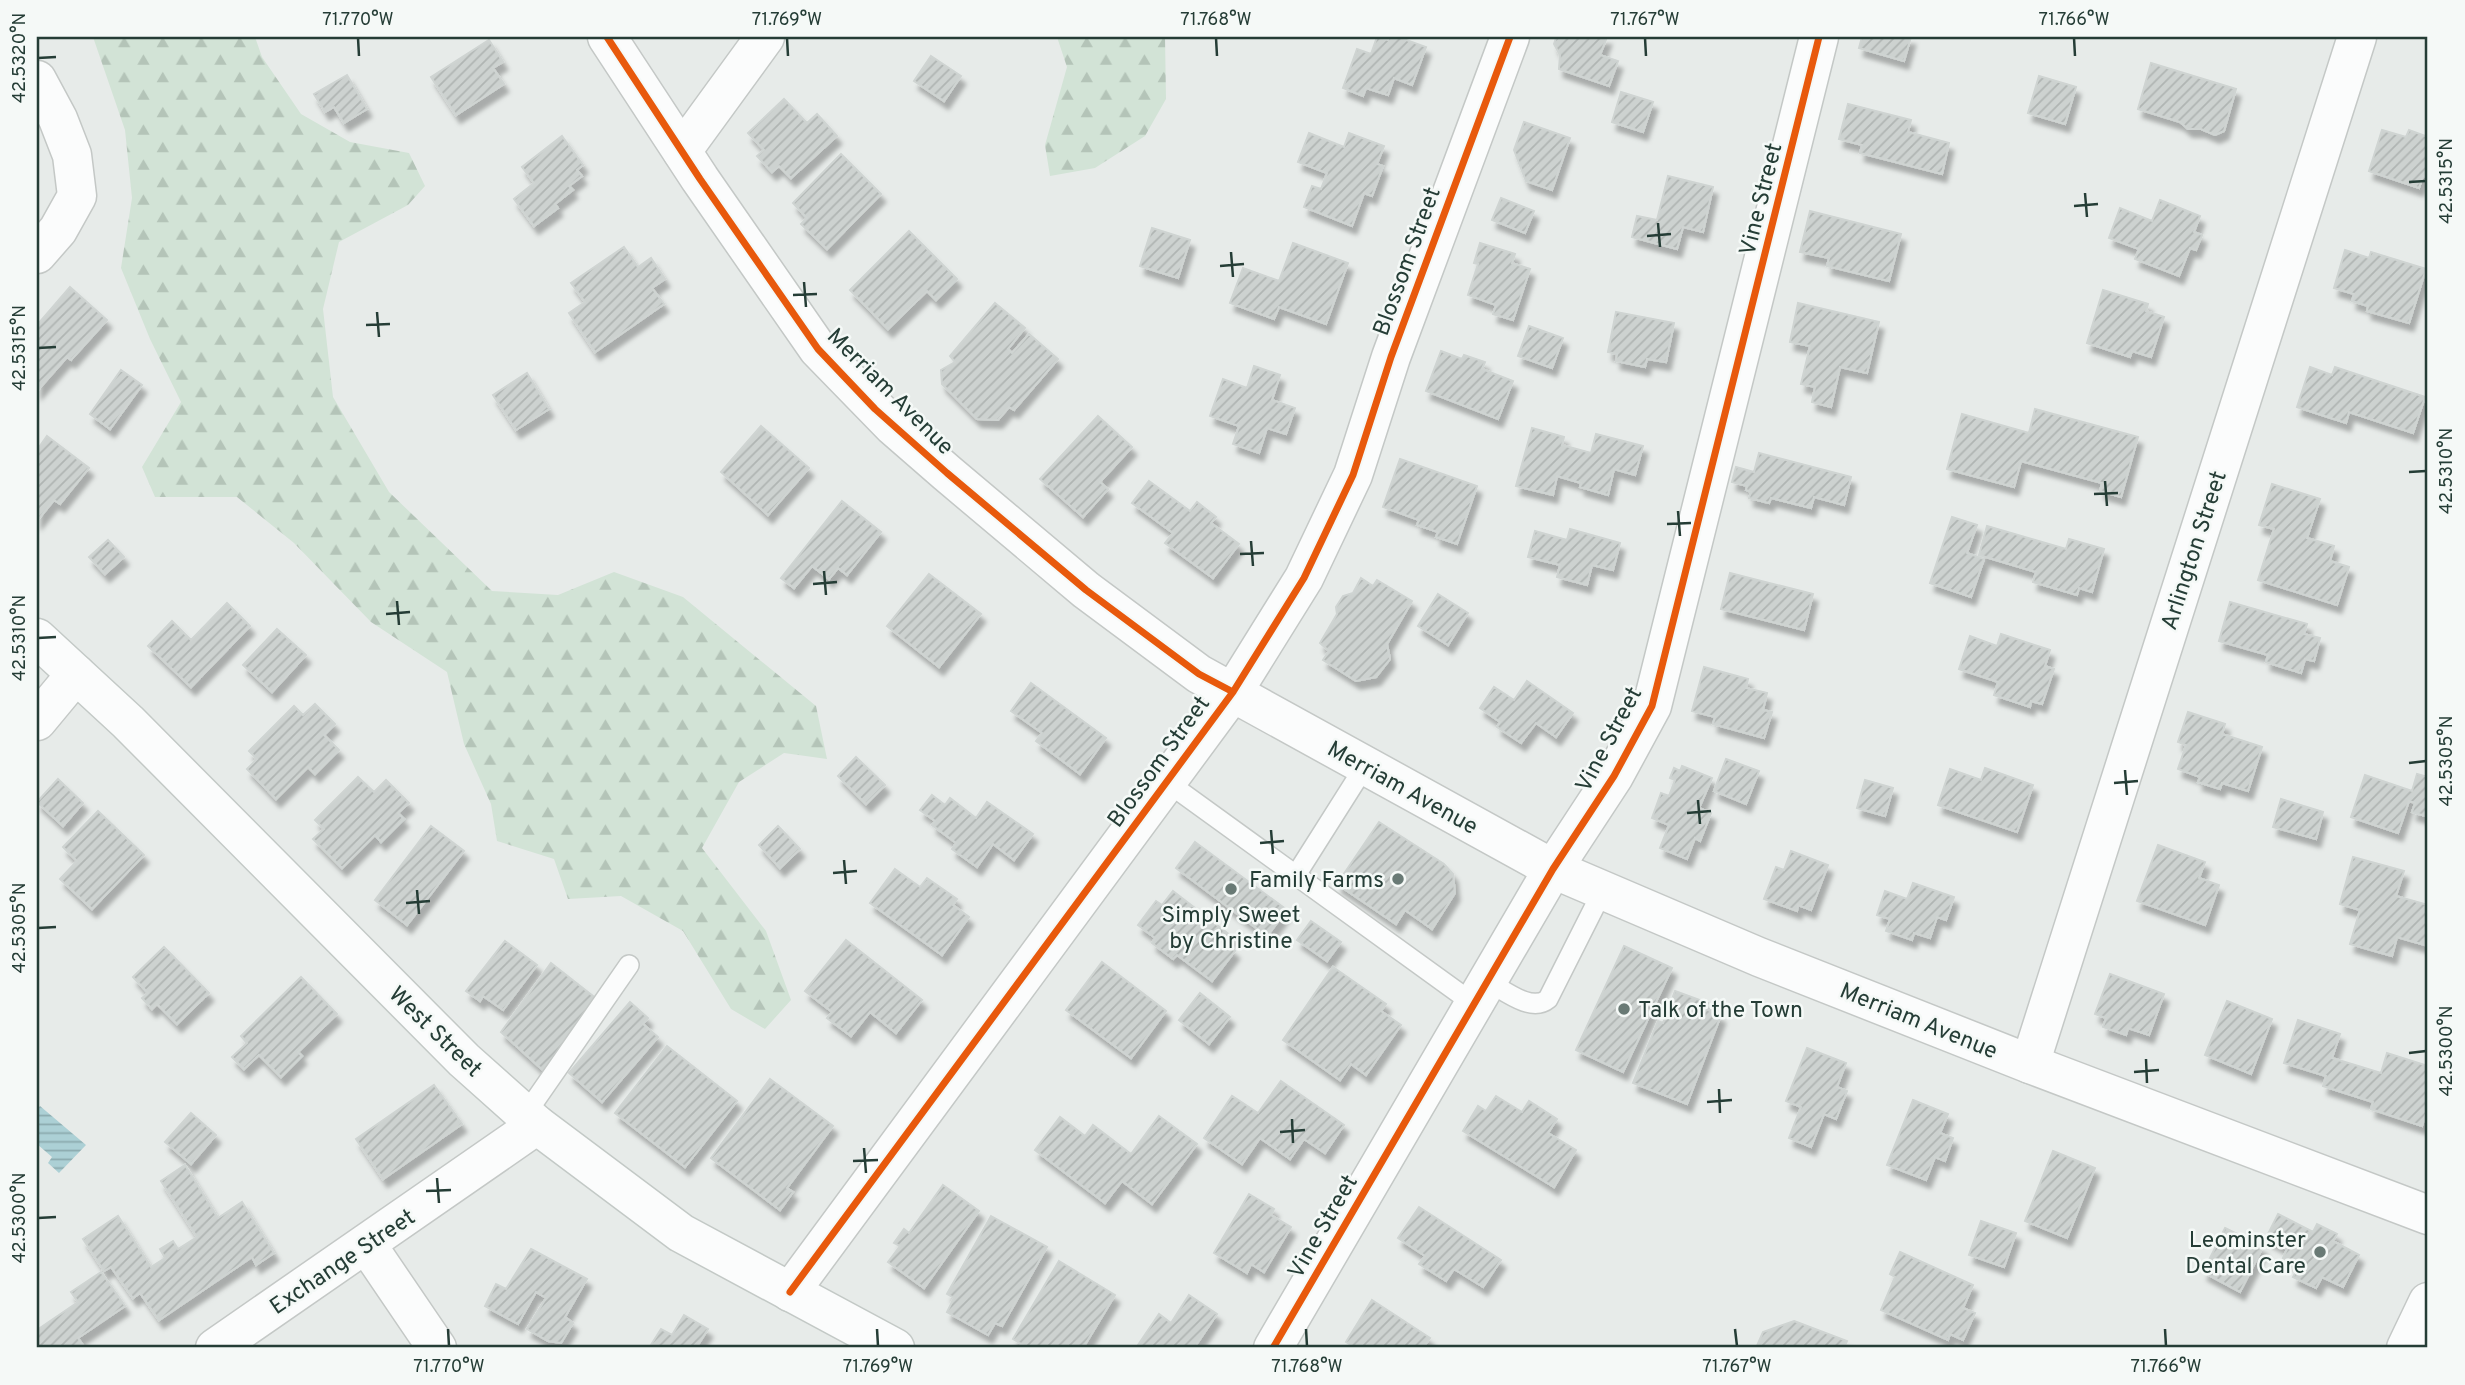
<svg xmlns="http://www.w3.org/2000/svg" width="2465" height="1385" viewBox="0 0 2465 1385" font-family="Overpass,sans-serif">
<style>
.forest{fill:url(#forest-firs)}
.water{fill:url(#water-rules)}
.building{fill:url(#building-hatch);stroke:#cfd4d2;stroke-width:2;filter:url(#shadow)}
.lines{fill:none;stroke-linecap:round;stroke-linejoin:round}
.service-casing{stroke:#c4c8c6;stroke-width:22}
.minor-casing{stroke:#c4c8c6;stroke-width:41}
.tertiary-casing{stroke:#c4c8c6;stroke-width:41}
.secondary-casing{stroke:#c3c9c6;stroke-width:41}
.service{stroke:#fbfcfc;stroke-width:19}
.minor{stroke:#fbfcfc;stroke-width:38}
.tertiary{stroke:#fbfcfc;stroke-width:38}
.secondary{stroke:#fbfcfc;stroke-width:38}
.cycleway-casing{stroke:#f5f9f7;stroke-width:11}
.cycleway{stroke:#e8590c;stroke-width:7}
.ticks{fill:none;stroke:#253d36;stroke-width:2.5}
.poi-dot{fill:#697a75;stroke:#f5f9f7;stroke-width:2.5}
.labels{text-anchor:middle;stroke-width:5;stroke-linejoin:round;paint-order:stroke}
.street-label{font-size:23px;fill:#253d36;stroke:#f5f9f7}
.poi-label{font-size:23px;fill:#253d36;stroke:#f5f9f7;text-anchor:end}
.neatline{fill:none;stroke:#253d36;stroke-width:2.5}
.ticks-label{font-size:18px;text-anchor:middle;fill:#253d36}
</style>
<defs>
<pattern id="forest-firs" width="22" height="20" patternUnits="userSpaceOnUse" patternTransform="scale(1.75)"><rect width="22" height="20" fill="#d2e3d6"/><path d="M5 1l3.5 6h-7zM16 11l3.5 6h-7z" fill="#b4c4b8"/></pattern>
<pattern id="water-rules" width="6" height="5" patternUnits="userSpaceOnUse" patternTransform="scale(1.75)"><rect width="6" height="5" fill="#acd0d5"/><path d="M0 2.5h6" fill="none" stroke="#8caaae"/></pattern>
<pattern id="building-hatch" width="6" height="6" patternUnits="userSpaceOnUse" patternTransform="scale(1.75)"><rect width="6" height="6" fill="#cdd2d0"/><path d="M-1 1l2-2M0 6l6-6M5 7l2-2" fill="none" stroke="#b0b5b3"/></pattern>
<filter id="shadow"><feDropShadow dx="4.5" dy="8" stdDeviation="2" flood-color="#0004"/></filter>
</defs>
<rect width="100%" height="100%" fill="#e7ebe9"/>
<path class="forest" d="M93 37H255L262 57 301 114 350 142 409 153 425 186 408 205 339 242 323 309 333 397 389 492 492 591 558 595 614 572 683 597 816 706 827 759 784 753 739 782 702 848 766 931 791 1000 765 1029 731 1009 683 931 621 896 568 899 554 859 497 841 491 804 464 744 447 672 371 622 294 543 237 497H155L142 467 181 402 150 339 121 268 132 198 125 130Z
M1057 37H1165L1166 99 1145 136 1095 168 1050 176 1045 145 1067 67Z"/>
<path class="water" d="M40 1106 86 1145 59 1173 48 1163 52 1157 37 1144V1110Z"/>
<path class="building" d="M1377 37 1388 40 1389 37H1398L1426 47 1412 85 1394 78 1388 95 1366 88 1363 96 1343 88 1357 49 1371 54Z
M1554 37H1607L1600 55 1618 61 1609 86 1559 69 1560 55 1554 44 1556 38Z
M1862 37H1911L1904 61 1859 48Z
M489 40 503 62 493 68 504 84 456 115 431 77Z
M931 56 961 76 944 101 914 81Z
M2151 63 2236 89 2224 131 2215 135 2201 129H2188L2180 122 2138 109Z
M347 75 367 109 344 123 334 107 325 112 314 94Z
M2039 76 2076 87 2065 124 2028 113Z
M1621 92 1653 102 1643 132 1612 122Z
M784 99 807 123 817 114 837 136 791 178 779 166 772 172 757 156 764 150 748 133Z
M1848 104 1911 120 1908 132 1949 143 1942 174 1860 153 1862 145 1839 139Z
M1524 122 1570 138 1552 190 1526 181 1514 150Z
M2382 130 2406 137 2409 130 2428 137V177L2423 176 2419 188 2369 171Z
M1309 133 1344 147 1349 133 1384 146 1377 164 1383 166 1372 196 1364 193 1352 226 1304 207 1312 186 1321 189 1327 173 1298 162Z
M562 136 583 165 577 170 582 176 569 186 573 190 555 204 558 208 534 226 514 199 534 183 522 167Z
M841 154 881 194 827 249 801 224 807 218 793 203Z
M1668 176 1713 187 1703 232 1683 227 1677 249 1632 237 1637 216 1657 220Z
M1501 198 1534 211 1525 233 1492 220Z
M2160 200 2200 216 2194 232 2202 235 2196 250 2190 248 2179 276 2135 259 2139 249 2109 238 2120 208 2152 221Z
M1810 211 1901 234 1889 281 1827 266 1829 258 1800 252Z
M1152 228 1190 240 1178 278 1140 266Z
M909 231 957 279 936 300 927 291 888 329 850 290Z
M1293 243 1348 263 1326 324 1279 307 1274 319 1230 303 1243 268 1279 281Z
M1480 243 1515 254 1512 263 1530 269 1513 320 1493 314 1496 305 1468 295 1478 264 1474 263Z
M624 247 638 267 651 258 665 279 652 288 664 304 595 352 569 313 585 302 571 283Z
M2345 250 2369 258 2371 252 2426 269 2409 323 2367 311 2368 306 2352 301 2354 294 2334 288Z
M70 287 107 320 71 360 67 357 37 391V325Z
M2103 290 2148 304 2146 311 2164 317 2151 357 2132 351 2130 357 2087 343Z
M995 303 1025 328 1008 349 1012 353 1029 334 1058 359 1014 410 1009 407 998 420 977 419 942 384 941 370 955 362 950 356Z
M1798 303 1879 322 1867 373 1840 367 1831 407 1812 402 1815 387 1801 384 1810 346 1790 342Z
M1616 312 1674 323 1666 362 1647 359 1645 367 1616 361 1617 354 1608 352Z
M1529 326 1563 338 1552 368 1518 356Z
M1441 351 1462 359 1464 355 1485 362 1482 369 1513 381 1498 419 1426 391Z
M1254 366 1280 375 1272 400 1295 408 1286 434 1267 428 1259 453 1233 444 1239 426 1210 416 1223 379 1247 388Z
M2310 367 2332 375 2335 367 2425 397 2413 433 2349 412 2346 423 2297 407Z
M121 370 142 385 110 429 90 414Z
M527 373 549 409 516 430 493 395Z
M2035 409 2138 437 2121 497 2100 491 2102 483 2021 461 2014 487 1947 469 1962 414 2029 433Z
M1098 416 1132 447 1100 482 1108 489 1083 517 1040 479Z
M761 426 809 468 768 515 721 472Z
M1532 428 1564 437 1562 445 1591 453 1596 434 1643 446 1635 475 1614 469 1608 495 1580 487 1581 483 1557 476 1553 495 1516 486Z
M47 436 89 468 60 504 54 500 37 521V450Z
M1759 453 1851 477 1844 505 1814 497 1811 508 1771 498 1769 503 1749 498 1751 492 1746 490 1747 486 1732 482 1736 467 1754 472Z
M1400 459 1477 486 1457 544 1436 537 1438 532 1417 525 1419 520 1383 507Z
M1149 481 1190 511 1197 502 1216 517 1211 523 1239 544 1213 578 1165 543 1173 533 1132 503Z
M2272 484 2320 499 2307 538 2334 546 2330 561 2349 567 2337 605 2258 580 2274 529 2259 525Z
M842 501 881 532 847 575 838 568 829 579 812 566 794 588 781 578Z
M1952 517 1977 525 1967 553 1984 559 1971 597 1930 583Z
M1987 526 2066 549 2069 539 2104 549 2092 592 2079 588 2077 595 2033 582 2036 572 1979 555Z
M1570 529 1620 543 1613 570 1592 565 1587 585 1557 577 1560 565 1528 557 1535 531 1567 540Z
M108 540 124 557 105 574 89 557Z
M1730 573 1813 594 1804 630 1721 609Z
M929 574 981 614 939 667 887 626Z
M1361 578 1373 586 1377 580 1412 601 1387 644 1390 659 1376 677 1356 681 1323 660 1329 651 1320 643 1337 614 1336 607 1343 596 1353 593Z
M1438 594 1468 613 1448 645 1418 626Z
M2230 602 2307 624 2304 634 2320 638 2314 661 2305 659 2301 673 2266 662 2268 655 2219 641Z
M227 603 250 626 191 687 148 646 172 621 191 640Z
M277 629 306 655 272 692 243 665Z
M2001 634 2050 650 2045 666 2054 669 2042 704 2031 701 2030 707 1994 695 1998 682 1959 669 1970 636 1997 646Z
M1704 667 1748 679 1746 688 1767 693 1763 710 1772 712 1764 738 1713 724 1715 717 1692 711Z
M1527 681 1573 713 1556 737 1536 723 1521 743 1497 727 1500 722 1480 708 1494 687 1514 700Z
M1031 683 1106 738 1080 774 1036 741 1042 733 1011 711Z
M315 704 335 724 324 735 339 750 315 774 308 767 276 799 247 769 257 759 249 751 294 706 303 715Z
M2188 712 2225 724 2222 734 2262 747 2248 791 2222 783 2220 789 2198 782 2200 777 2178 769 2186 745 2178 742Z
M856 757 885 785 866 804 838 776Z
M1726 759 1759 771 1746 804 1714 791Z
M1682 766 1712 778 1699 808 1711 813 1700 841 1695 838 1687 859 1660 848 1669 825 1652 818 1661 793 1669 796 1675 780 1670 778 1674 768 1680 771Z
M1985 768 2033 785 2017 832 1938 805 1950 769 1981 780Z
M2417 774 2428 777V817L2412 812 2415 803 2409 801 2398 833 2351 817 2365 775 2412 791Z
M358 777 374 792 386 780 409 803 398 813 404 819 381 842 375 835 342 868 313 839 324 829 315 820Z
M58 779 83 803 63 826 37 802Z
M1865 780 1893 788 1885 816 1857 808Z
M932 795 945 805 950 798 976 818 987 802 1033 834 1014 860 993 844 977 867 952 849 956 843 932 825 935 821 920 810Z
M2281 799 2323 812 2316 839 2273 827Z
M98 811 144 855 92 909 60 879 77 861 63 847Z
M1379 822 1444 864 1453 874 1455 893 1432 929 1405 910 1396 924 1337 884Z
M431 826 464 851 407 925 375 900Z
M778 826 800 849 780 868 759 845Z
M1195 842 1287 910 1267 936 1176 868Z
M2158 845 2205 862 2199 878 2219 885 2205 925 2137 901Z
M1791 851 1828 865 1811 910 1798 905 1797 911 1764 899 1776 867 1784 870Z
M2353 857 2404 871 2396 896 2428 905V946L2397 937 2392 956 2350 944 2360 910 2340 904Z
M895 869 920 887 927 878 957 899 953 905 969 917 942 955 870 903Z
M1913 883 1954 897 1946 920 1937 917 1930 938 1914 933 1912 940 1886 931 1890 919 1877 915 1885 891 1907 899Z
M1173 891 1231 936 1225 943 1235 951 1212 981 1177 955 1173 959 1152 943 1155 938 1138 925 1156 901 1162 905Z
M1311 921 1341 942 1327 961 1297 940Z
M846 940 922 1000 896 1033 870 1012 851 1036 827 1018 832 1012 805 991Z
M505 941 537 965 503 1010 483 996 480 1001 466 991Z
M1624 946 1672 968 1623 1072 1576 1050Z
M164 947 209 993 177 1024 157 1004 152 1009 142 998 148 993 133 977Z
M1102 962 1166 1011 1131 1058 1066 1010Z
M551 963 598 1000 546 1073 501 1032Z
M1333 967 1386 1004 1381 1011 1401 1025 1366 1075 1351 1064 1340 1080 1283 1040Z
M2110 974 2164 994 2149 1035 2128 1028 2126 1035 2103 1027 2106 1018 2095 1014Z
M301 977 337 1014 298 1052 302 1056 281 1077 259 1055 244 1069 232 1057 247 1043 241 1036Z
M1675 991 1708 1003 1705 1009 1721 1015 1687 1104 1633 1083 1658 1021 1663 1023Z
M1200 993 1230 1017 1209 1044 1179 1020Z
M2227 1001 2272 1019 2251 1074 2205 1055Z
M630 1002 648 1018 643 1024 658 1037 602 1102 569 1073Z
M2298 1020 2340 1034 2332 1058 2381 1073 2387 1053 2428 1066V1107L2422 1126 2371 1109 2373 1102 2323 1086 2326 1076 2284 1063Z
M667 1046 737 1101 685 1167 615 1113Z
M1807 1048 1846 1063 1837 1087 1847 1091 1836 1119 1824 1114 1811 1147 1789 1138 1801 1107 1786 1101Z
M770 1079 833 1126 787 1188 793 1192 780 1210 711 1158Z
M1281 1081 1344 1125 1325 1153 1304 1139 1290 1159 1260 1138 1242 1164 1204 1138 1232 1096 1258 1113Z
M434 1085 462 1124 383 1179 356 1139Z
M1496 1096 1522 1112 1529 1101 1557 1119 1548 1133 1576 1150 1554 1187 1463 1131 1478 1106 1486 1111Z
M1913 1100 1948 1114 1940 1133 1953 1138 1945 1161 1935 1157 1926 1180 1887 1165Z
M191 1113 216 1135 191 1164 165 1142Z
M1159 1116 1197 1144 1152 1204 1122 1181 1105 1203 1035 1150 1060 1117 1085 1136 1093 1125 1131 1154Z
M2053 1151 2095 1168 2067 1238 2025 1221Z
M185 1165 218 1218 242 1202 274 1253 256 1265 252 1257 159 1320 140 1293 133 1298 111 1267 104 1271 83 1239 118 1216 151 1267 165 1258 160 1249 173 1241 178 1249 197 1237 161 1181Z
M943 1185 979 1211 924 1288 888 1262 900 1246 894 1243 904 1229 909 1233Z
M1249 1194 1274 1209 1271 1215 1291 1227 1264 1272 1251 1264 1247 1273 1214 1253Z
M1419 1207 1501 1260 1483 1287 1454 1269 1446 1281 1419 1264 1425 1256 1398 1238Z
M2278 1214 2313 1232 2317 1224 2337 1234 2333 1241 2359 1255 2343 1287 2322 1277 2316 1288 2293 1277 2299 1266 2283 1258 2287 1249 2266 1238Z
M991 1216 1047 1247 1002 1326 995 1323 988 1335 947 1312 954 1298 947 1294Z
M1981 1221 2016 1233 2004 1267 1969 1255Z
M2225 1228 2263 1247 2240 1292 2203 1272Z
M531 1249 587 1279 565 1317 573 1323 561 1343 548 1341 527 1329 546 1298 536 1292 518 1324 485 1306 496 1284 506 1289Z
M1900 1252 1973 1285 1963 1308 1975 1313 1963 1340 1950 1334 1948 1340 1881 1310 1895 1277 1890 1274Z
M1059 1261 1115 1295 1083 1348H1028L1013 1339Z
M101 1272 125 1306 78 1338 85 1348H40L37 1343V1330L78 1302 71 1292Z
M1189 1295 1217 1314 1194 1348H1136L1159 1314 1171 1323Z
M1372 1300 1430 1338 1423 1348H1356L1346 1342Z
M684 1315 708 1329 696 1348H649L661 1329 672 1335Z
M1794 1321 1847 1341 1844 1348H1756L1763 1332Z"/>
<g class="lines">
<g class="service-casing">
<path id="service" d="M1167 782 1474 1004
M1296 875 1365 766
M1487 981C1504 990 1531 1013 1548 999L1603 890
M525 1115 629 965"/>
</g>
<g class="minor-casing">
<path id="minor" d="M37 80 58 119 72 155 77 196 58 230 37 254
M682 151 765 37
M37 721 76 674
M2030 1064 2357 37
M367 1245 437 1348
M215 1348 537 1125
M1273 1348 1553 869 1614 776 1652 706 1819 37"/>
</g>
<g class="tertiary-casing">
<path id="tertiary" d="M607 37 700 179 818 349 893 426 947 473 1086 590 1199 674 1553 869 1759 957 2030 1064 2428 1215
M790 1292 1233 692 1304 578 1353 475 1391 357 1510 37
M2406 1348 2428 1302"/>
</g>
<g class="secondary-casing">
<path id="secondary" d="M37 638 128 722 464 1060 537 1125 681 1233 895 1348"/>
</g>
<use href="#service" class="service"/>
<use href="#minor" class="minor"/>
<use href="#tertiary" class="tertiary"/>
<use href="#secondary" class="secondary"/>
<g class="cycleway-casing">
<path id="cycleway" d="M607 37 700 179 818 349 875 409 947 473 1086 590 1199 674 1233 692
M790 1292 1233 692 1304 578 1353 475 1391 357 1510 37
M1273 1348 1553 869 1614 776 1652 706 1819 37"/>
</g>
<use href="#cycleway" class="cycleway"/>
</g>
<path class="ticks" d="M358 38 359 56M787 38 788 56M1216 38 1217 56M1645 38 1646 56M2074 38 2075 56M38 58 56 57M2409 182 2426 181M2085 193 2087 217M2074 206 2098 204M1658 223 1660 247M1647 236 1671 234M1231 252 1233 277M1220 266 1244 264M804 282 806 307M793 295 817 294M377 312 379 337M366 325 390 324M38 348 56 347M2409 472 2426 471M2105 481 2107 506M2094 494 2118 493M1678 511 1680 536M1667 524 1691 523M1251 541 1253 566M1240 554 1264 553M824 571 826 595M813 584 837 582M397 601 399 625M386 614 410 612M38 638 56 637M2409 763 2426 761M2125 770 2127 795M2114 783 2138 781M1698 800 1700 824M1687 813 1711 811M1271 830 1273 854M1260 843 1284 841M844 860 846 884M833 873 857 871M417 890 419 914M406 903 430 901M38 928 56 927M2409 1053 2426 1051M2146 1059 2147 1083M2134 1072 2159 1070M1719 1089 1720 1113M1707 1102 1732 1100M1292 1119 1293 1143M1280 1132 1305 1130M864 1148 866 1173M853 1161 878 1160M437 1178 439 1203M426 1191 451 1190M38 1218 56 1217M448 1329 449 1346M877 1329 878 1346M1306 1329 1307 1346M1735 1329 1737 1346M2165 1329 2166 1346"/>
<g class="poi-dot">
<circle cx="1398" cy="879" r="7"/>
<circle cx="1231" cy="889" r="7"/>
<circle cx="1624" cy="1009" r="7"/>
<circle cx="2320" cy="1252" r="7"/>
</g>
<g class="labels">
<g class="street-label">
<text transform="translate(1760 199) rotate(-76)" y="8">Vine Street</text>
<text transform="translate(1406 261) rotate(-70)" y="8">Blossom Street</text>
<text transform="translate(891 391) rotate(45)" y="8">Merriam Avenue</text>
<text transform="translate(2193 550) rotate(-72)" y="8">Arlington Street</text>
<text transform="translate(1608 739) rotate(-62)" y="8">Vine Street</text>
<text transform="translate(1158 761) rotate(-54)" y="8">Blossom Street</text>
<text transform="translate(1403 787) rotate(29)" y="8">Merriam Avenue</text>
<text transform="translate(1919 1020) rotate(22)" y="8">Merriam Avenue</text>
<text transform="translate(436 1031) rotate(44)" y="8">West Street</text>
<text transform="translate(1322 1226) rotate(-60)" y="8">Vine Street</text>
<text transform="translate(342 1261) rotate(-34)" y="8">Exchange Street</text>
</g>
<g class="poi-label">
<text x="1384" y="887">Family Farms</text>
<text x="1231" y="922" text-anchor="middle">Simply Sweet<tspan x="1231" dy="26">by Christine</tspan></text>
<text x="1638" y="1017" text-anchor="start">Talk of the Town</text>
<text x="2306" y="1247">Leominster<tspan x="2306" dy="26">Dental Care</tspan></text>
</g>
</g>
<rect width="2465" height="1385" fill="none" stroke="#f5f9f7" stroke-width="77"/>
<rect x="38" y="38" width="2388" height="1308" class="neatline"/>
<g class="ticks-label">
<text x="358" y="25">71.770°W</text>
<text x="787" y="25">71.769°W</text>
<text x="1216" y="25">71.768°W</text>
<text x="1645" y="25">71.767°W</text>
<text x="2074" y="25">71.766°W</text>
<text transform="translate(19 58) rotate(-90)" y="6">42.5320°N</text>
<text transform="translate(2446 181) rotate(-90)" y="6">42.5315°N</text>
<text transform="translate(19 348) rotate(-90)" y="6">42.5315°N</text>
<text transform="translate(2446 471) rotate(-90)" y="6">42.5310°N</text>
<text transform="translate(19 638) rotate(-90)" y="6">42.5310°N</text>
<text transform="translate(2446 761) rotate(-90)" y="6">42.5305°N</text>
<text transform="translate(19 928) rotate(-90)" y="6">42.5305°N</text>
<text transform="translate(2446 1051) rotate(-90)" y="6">42.5300°N</text>
<text transform="translate(19 1218) rotate(-90)" y="6">42.5300°N</text>
<text x="449" y="1372">71.770°W</text>
<text x="878" y="1372">71.769°W</text>
<text x="1307" y="1372">71.768°W</text>
<text x="1737" y="1372">71.767°W</text>
<text x="2166" y="1372">71.766°W</text>
</g>
</svg>
